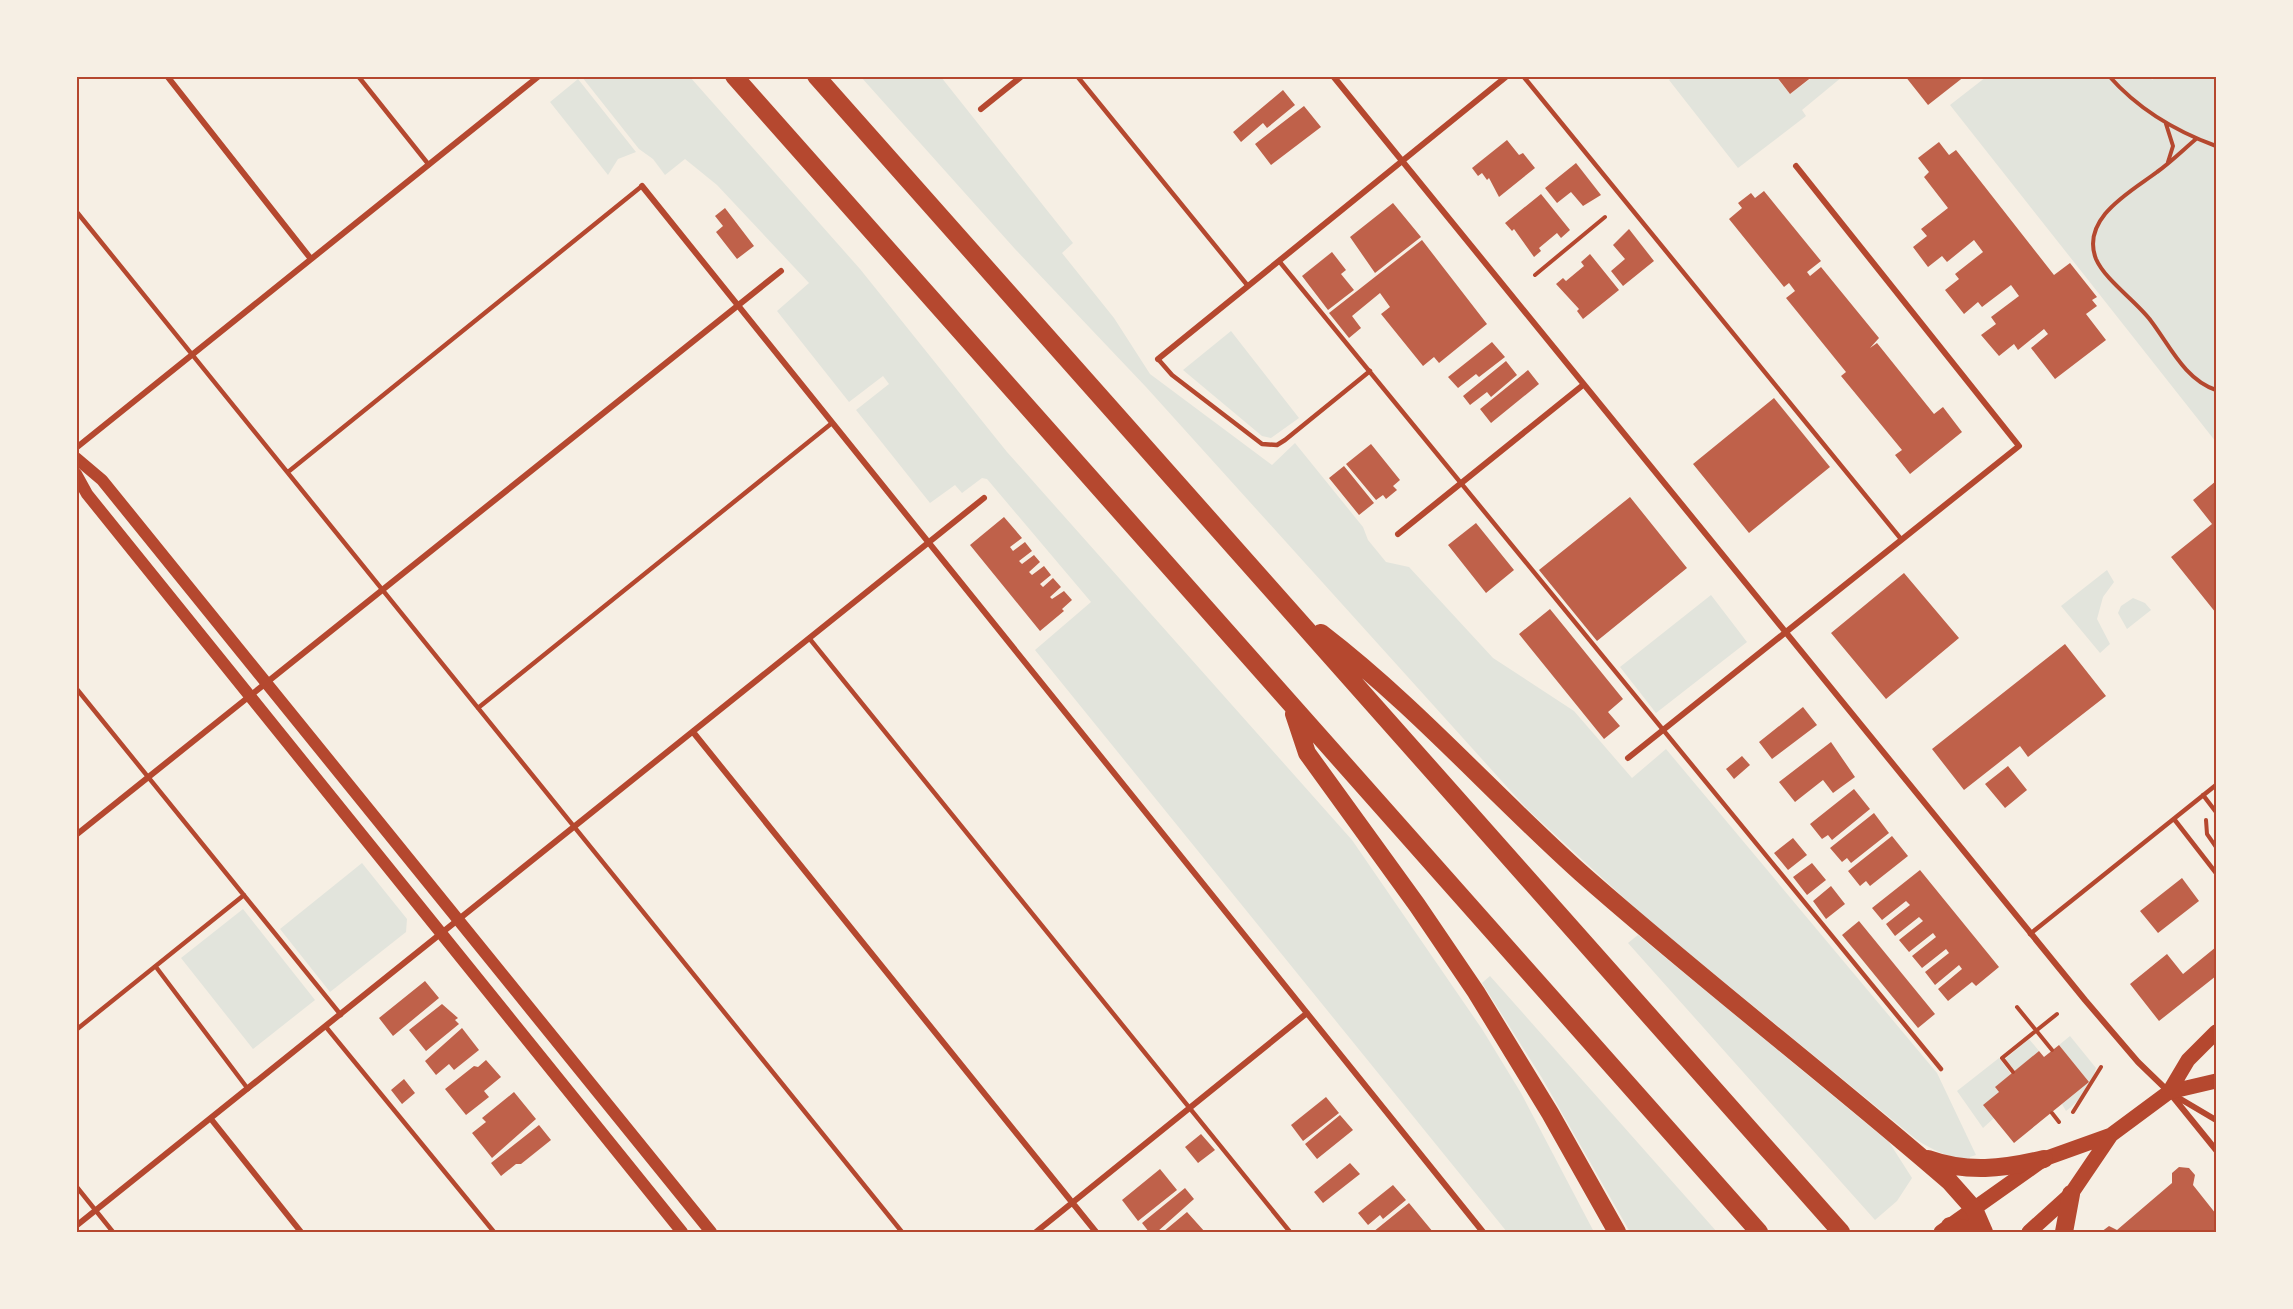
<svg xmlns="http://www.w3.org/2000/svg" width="2293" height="1309" viewBox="0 0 2293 1309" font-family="'Fira Sans Condensed',sans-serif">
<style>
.green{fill:#e2e4dc}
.building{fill:#bf614a}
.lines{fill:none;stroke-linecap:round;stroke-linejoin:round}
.path{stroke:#b5482f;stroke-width:4}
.service{stroke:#b5482f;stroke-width:4.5}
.minor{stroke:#b5482f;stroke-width:6}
.secondary{stroke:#b5482f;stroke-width:12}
.primary{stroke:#b5482f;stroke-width:15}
.motorway{stroke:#b5482f;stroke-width:18}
.neatline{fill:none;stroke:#b5482f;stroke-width:2}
</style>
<rect width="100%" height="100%" fill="#f6efe4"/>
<path class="green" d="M1674 76 1776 77 1790 94 1813 77H1842L1802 110 1806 116 1738 168 1669 80Z
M2150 76 2152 80 2157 77H2216V442L1950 105 1986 77Z
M582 77H690L860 269 1007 452 1352 840 1482 1029 1521 1093 1594 1232H1507L1035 650 1091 602 987 479 982 478 962 493 955 485 930 503 856 410 889 384 883 376 849 402 777 311 809 283 717 185 685 159 665 175 653 159 639 149Z
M861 77H941L1073 243 1062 253 1114 318 1150 374 1272 465 1295 443 1363 527 1368 540 1386 562 1409 567 1493 658 1574 711 1632 778 1666 749 1937 1073 1976 1155 1970 1157 1969 1161C1949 1157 1934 1151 1917 1140L1647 919 1527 809 1146 387 1015 249Z
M578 79 636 152 618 159 608 175 550 102Z
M1231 331 1299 418 1271 438 1262 436 1183 370Z
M2107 570 2114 582 2103 597 2097 619 2110 644 2100 653 2061 606Z
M1711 595 1747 642 1656 713 1620 667Z
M2133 598 2145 603 2151 610 2127 629 2118 613 2121 606Z
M362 863 407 919 406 932 330 992 280 929Z
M243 909 315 1000 253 1049 181 958Z
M1638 935 1889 1142 1912 1178 1897 1201 1875 1220 1628 943Z
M1490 976 1717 1232H1630L1542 1078 1482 983Z
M2070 1036 2096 1068C2092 1084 2080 1101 2066 1111L2062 1104 2089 1082 2059 1045Z
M2029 1039 2039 1051 2015 1071 2005 1059Z
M1999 1058 2011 1074 1995 1087 1999 1092 1994 1118 1983 1128 1957 1091Z"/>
<path class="building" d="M1776 76H1813L1790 94Z
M1905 76H1965L1928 105Z
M1283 90 1295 105 1267 128 1263 123 1241 142 1233 132Z
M1304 106 1321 127 1271 165 1255 144Z
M1507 140 1519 155 1523 153 1535 168 1499 197 1489 178 1487 180 1482 173 1478 176 1472 168Z
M1939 142 1949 155 1956 150 2054 275 2070 263 2097 297 2092 300 2097 306 2086 314 2106 340 2055 379 2031 348 2048 334 2044 329 2018 350 2014 344 1999 356 1981 335 1996 324 1991 317 2019 296 2011 285 1982 307 1978 302 1964 314 1945 290 1959 279 1955 274 1983 252 1974 240 1947 262 1942 256 1928 267 1913 247 1927 236 1921 229 1948 208 1924 177 1929 172 1918 158Z
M1576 163 1601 195 1583 206 1571 192 1557 203 1545 188Z
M1764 191 1821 261 1807 272 1810 276 1821 267 1879 338 1870 348 1877 343 1934 414 1943 407 1962 432 1910 474 1895 455 1902 450 1841 376 1846 372 1786 298 1795 291 1789 283 1784 287 1729 219 1742 208 1738 203 1751 193 1755 198Z
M1541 194 1570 230 1561 238 1557 233 1539 248 1541 251 1534 257 1514 229 1512 231 1505 223Z
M1393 203 1421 237 1375 273 1350 237Z
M725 208 754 246 737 259 716 232 723 226 715 216Z
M1629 229 1654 261 1623 286 1611 271 1625 259 1613 245Z
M1422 240 1487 324 1439 363 1434 357 1423 366 1381 314 1390 307 1380 293 1352 316 1361 328 1349 338 1329 313Z
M1332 252 1346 270 1341 274 1354 290 1328 310 1302 276Z
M1590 254 1619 290 1583 319 1577 311 1579 309 1556 284 1563 278 1566 281 1584 266 1581 262Z
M1492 342 1505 357 1479 377 1476 374 1458 388 1448 377Z
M1506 361 1517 375 1491 397 1487 392 1470 405 1463 396Z
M1528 370 1539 384 1491 423 1480 409Z
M1774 398 1830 467 1749 533 1693 464Z
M1371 444 1400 480 1393 486 1397 490 1386 499 1383 495 1376 500 1346 464Z
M1344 466 1374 503 1359 515 1329 478Z
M2216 481V613L2171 557 2212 524 2193 500Z
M1630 497 1687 568 1597 641 1539 570Z
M1004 517 1022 538 1010 547 1013 551 1025 542 1032 551 1019 561 1022 564 1034 555 1040 562 1029 572 1032 575 1044 566 1051 575 1040 584 1043 587 1053 578 1061 587 1050 597 1052 599 1064 591 1072 600 1062 609 1064 611 1040 631 970 545Z
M1476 523 1514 570 1486 593 1448 545Z
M1904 573 1959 638 1886 699 1831 633Z
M1550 609 1623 699 1608 712 1620 726 1604 739 1519 634Z
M2065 644 2106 696 2028 757 2020 746 1964 790 1932 749Z
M1803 707 1817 725 1772 759 1759 742Z
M1831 742 1855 777 1833 793 1823 780 1795 802 1779 782Z
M1742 756 1750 765 1734 779 1726 769Z
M2008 766 2027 790 2005 808 1985 784Z
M1854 789 1870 809 1832 840 1828 835 1822 839 1810 824Z
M1874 813 1889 833 1851 863 1847 858 1842 862 1830 848Z
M1892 836 1908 856 1870 886 1866 881 1860 886 1848 871Z
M1793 838 1807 855 1788 870 1774 853Z
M1812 863 1826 880 1807 895 1793 877Z
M1920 870 1999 967 1976 986 1972 982 1948 1001 1938 989 1962 969 1959 965 1935 985 1925 972 1949 953 1946 949 1922 968 1912 956 1936 937 1933 933 1909 952 1899 940 1923 921 1919 917 1895 936 1886 924 1910 905 1906 901 1882 920 1872 908Z
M2182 878 2199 901 2158 933 2140 911Z
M1831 886 1845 904 1826 919 1813 901Z
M1859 921 1935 1014 1918 1028 1842 935Z
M2216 947V976L2159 1021 2130 984 2167 954 2183 974Z
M425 981 439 998 393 1036 379 1018Z
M442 1004 458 1018 455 1020 459 1024 426 1051 409 1030Z
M462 1028 479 1050 454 1070 449 1064 436 1075 425 1061Z
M2059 1045 2089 1082 2014 1143 1983 1105 1999 1092 1995 1087 2039 1051 2044 1057Z
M486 1060 501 1077 484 1091 489 1097 466 1115 445 1089 474 1066 478 1067Z
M404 1079 415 1093 402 1104 391 1090Z
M514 1092 536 1119 492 1158 472 1133 486 1122 482 1118Z
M1326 1097 1339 1113 1303 1141 1291 1125Z
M1340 1115 1353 1130 1317 1159 1305 1144Z
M539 1125 551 1140 521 1164H516L501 1176 491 1163Z
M1201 1134 1215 1150 1198 1163 1185 1147Z
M1350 1163 1360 1174 1323 1203 1314 1192Z
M2179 1167 2189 1168 2195 1175 2193 1185 2216 1214V1232H2101L2109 1226 2117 1230 2172 1183V1173Z
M1160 1169 1177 1190 1138 1221 1122 1200Z
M1393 1185 1406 1200 1383 1219 1380 1215 1368 1225 1358 1213Z
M1185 1188 1194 1199 1157 1232H1149L1142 1223Z
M1409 1203 1433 1232H1373Z
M1187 1212 1205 1232H1163Z"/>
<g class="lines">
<path class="path" d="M2109 76C2138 109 2175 131 2216 146
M2166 124 2173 146 2168 162
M2196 139C2183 150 2171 162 2157 172 2132 191 2080 218 2096 259 2105 280 2137 302 2151 321 2170 346 2185 380 2216 390
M1535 275 1605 217
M2206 820 2207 834 2216 847
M2017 1007 2052 1050
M2013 1072 2002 1058 2057 1014
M2073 1112 2101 1067
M2052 1113 2059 1122"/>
<path class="service" d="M358 76 429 165
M1077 76 1248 286
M1523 76 1901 539
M76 211 902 1232
M1279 261 1941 1069
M1158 359 1172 375 1262 444 1277 445 1285 440 1370 371
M288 472 642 186
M809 638 1290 1232
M76 688 341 1015
M478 708 832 423
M2203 795 2216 812
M2174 819 2216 873
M2030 934 2216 785
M156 967 248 1089
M326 1027 494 1232
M76 1030 244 895
M76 1186 113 1232"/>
<path class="minor" d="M167 76 311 259
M1333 76 2085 1000 2138 1062 2169 1092 2216 1150
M981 109 1022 76
M642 186 1483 1232
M1158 359 1507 76
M76 448 539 76
M1398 534 1583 385
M693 732 1096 1232
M1628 758 2019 446 1796 166
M76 835 781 271
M2172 1094 2216 1120
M211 1119 301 1232
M76 1226 984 498
M1036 1232 1307 1013"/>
<path class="secondary" d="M76 458 102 480 711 1232
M76 474 87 494 682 1232"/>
<path class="primary" d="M2169 1092 2216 1081
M1941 1232 2044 1159 2111 1135 2169 1092 2188 1060 2216 1032
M2029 1232 2071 1194 2111 1135"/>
<path class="motorway" d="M734 76 1759 1232
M816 76 1841 1232
M1321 633C1415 705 1493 794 1581 873 1701 979 1829 1077 1950 1182L1974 1209 1984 1232
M1294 714 1307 753 1417 905 1476 992 1550 1113 1617 1232
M1928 1159C1967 1173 2003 1169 2044 1159
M1950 1226 1981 1232
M2064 1232 2071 1194"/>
</g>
<rect width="2293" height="1309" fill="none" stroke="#f6efe4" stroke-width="156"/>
<rect x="78" y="78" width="2137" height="1153" class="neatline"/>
</svg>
